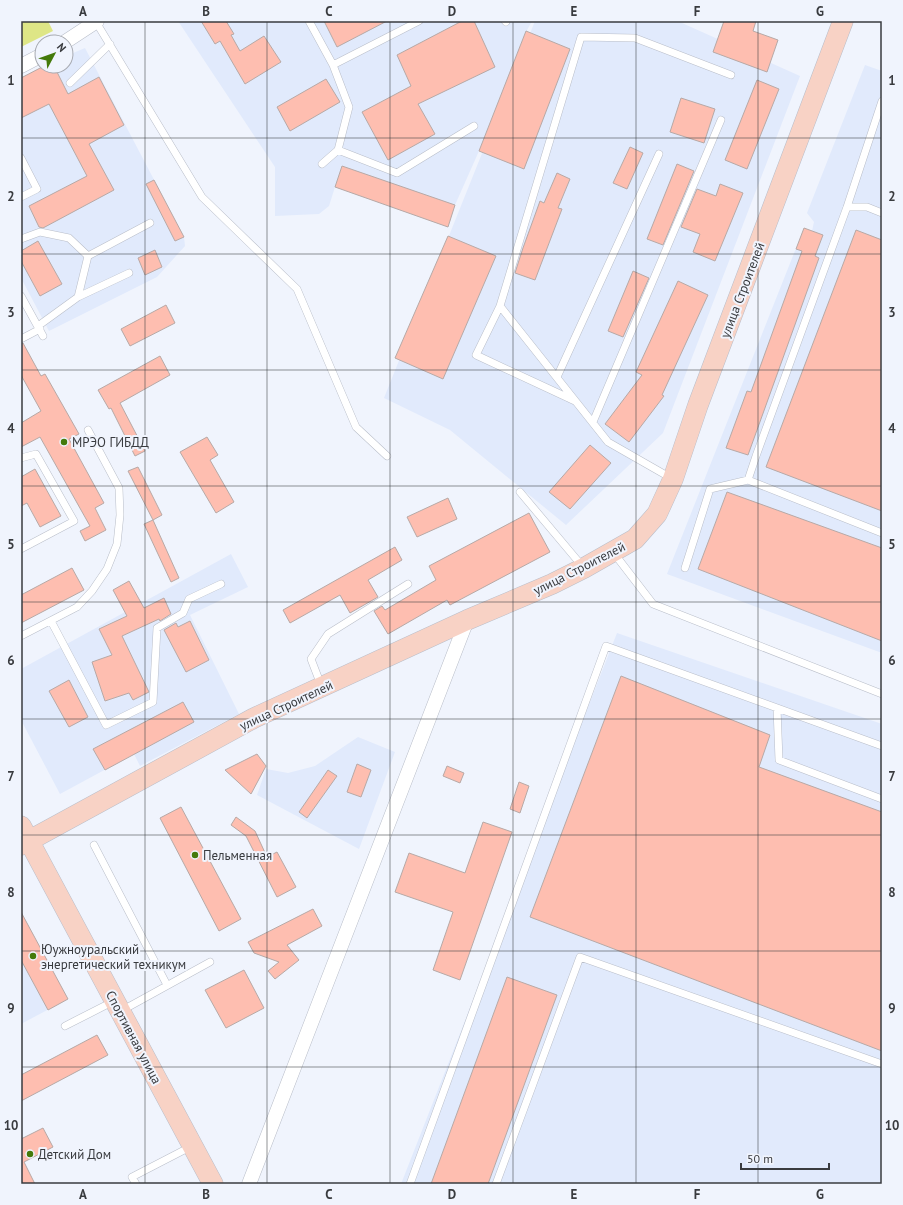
<svg xmlns="http://www.w3.org/2000/svg" width="903" height="1205" viewBox="0 0 903 1205" font-family="'PT Sans',sans-serif">
<style>
.built{fill:#e1eafc}
.green{fill:#dee686}
.building{fill:#febeb0;stroke:#b7a9a6}
.lines{fill:none;stroke-linecap:round;stroke-linejoin:round}
.lane-casing{stroke:#b9bec9;stroke-width:8}
.street-casing{stroke:#b9bec9;stroke-width:15}
.secondary-casing{stroke:#b9bec9;stroke-width:21}
.lane{stroke:#fff;stroke-width:7}
.street{stroke:#fff;stroke-width:14}
.secondary{stroke:#f8d2c5;stroke-width:20}
.grid{fill:none;stroke:#393b3f;stroke-width:1;stroke-opacity:0.55}
.poi-dot{fill:#447a0a;stroke:#f0f4fd;stroke-width:1.5}
.labels{text-anchor:middle;stroke-width:4;stroke-linejoin:round;paint-order:stroke}
.street-label{font-size:13px;fill:#393b3f;stroke:#f0f4fd}
.poi-label{font-size:13px;fill:#393b3f;stroke:#f0f4fd;text-anchor:start}
.neatline{fill:none;stroke:#393b3f;stroke-width:1.5}
.grid-label{font-size:13px;text-anchor:middle;font-weight:bold;fill:#393b3f}
</style>
<rect width="100%" height="100%" fill="#f0f4fd"/>
<path class="built" d="M178 21H532L526 32 479 151 455 205 448 227 335 187 329 206 319 214 275 216V167Z
M535 21H639L682 23 800 76 663 433 566 525 450 430 384 398Z
M85 48 184 237 185 246 157 277 49 331 21 278V78L44 66H66V56Z
M865 65 882 71V653L667 574 804 228 812 231 814 222 807 213Z
M231 554 248 587 190 615 239 714 140 766 134 754 60 794 21 720V669Z
M617 633 882 724V1184H401Z
M358 737 395 752 359 849 257 795 266 769 288 773 315 766Z
M21 912 68 999 21 1024Z"/>
<path class="green" d="M21 21H48L53 31 21 47Z"/>
<path class="building" d="M201 21H226L234 34 231 35 240 51 264 36 281 62 245 84 220 41 215 44Z
M324 21H387L337 47Z
M462 21H474L495 67 418 104 435 134 388 160 362 112 411 86 397 55Z
M724 21H756L753 31 778 40 767 72 713 52Z
M526 31 570 49 524 169 479 151Z
M44 66H54L68 94 99 77 124 125 89 144 114 190 43 228 39 227 29 206 87 176 49 104 21 118V78Z
M326 79 340 102 290 131 277 107Z
M757 80 779 89 747 169 725 160Z
M681 98 715 109 704 143 670 132Z
M630 147 643 153 627 189 613 183Z
M677 164 694 171 663 245 647 239Z
M342 166 455 205 448 227 335 187Z
M557 173 570 179 558 208 562 209 535 280 515 273 523 248 540 201 544 203Z
M154 180 184 237 175 241 146 184Z
M720 184 743 193 715 261 693 252 700 234 681 227 697 189 716 196Z
M804 228 823 235 815 256 819 258 748 455 726 448 747 391 751 392 802 251 796 249Z
M856 230 882 240V511L766 467Z
M448 236 496 256 443 379 395 358Z
M38 241 62 284 40 296 21 261V251Z
M155 250 162 267 145 275 138 258Z
M633 271 649 278 623 337 608 331Z
M678 281 708 295 662 395 664 396 629 442 605 424 642 375 636 372Z
M166 305 175 323 130 346 121 329Z
M23 343 41 376 45 374 79 434 69 439 104 503 95 508 106 530 85 541 80 531 90 526 40 437 21 447V423L41 411 21 375V344Z
M160 356 170 375 120 403 145 451 135 456 111 408 109 409 98 390Z
M207 437 218 455 210 460 234 502 216 513 180 452Z
M590 445 611 463 570 509 549 492Z
M138 467 162 515 153 520 128 471Z
M35 469 61 516 40 527 27 503 21 506V477Z
M727 492 882 548V641L698 569Z
M448 498 457 519 417 537 407 517Z
M529 513 550 552 450 605 447 600 388 634 374 611 382 606 385 610 436 580 429 566Z
M153 520 179 578 171 582 144 524Z
M395 547 402 560 368 580 378 597 350 613 340 595 290 623 283 610Z
M72 568 84 590 21 623V595Z
M129 581 144 608 164 598 171 614 160 621 159 619 122 636 149 692 133 700 129 693 105 701 92 662 112 655 99 629 127 616 113 590Z
M190 621 209 660 186 672 164 630 176 623 178 627Z
M621 676 770 735 759 767 882 812V1051L530 917Z
M69 680 88 717 69 727 49 691Z
M183 702 194 722 105 770 93 749Z
M257 754 266 766 251 794 225 770Z
M357 764 371 770 361 797 347 792Z
M447 766 464 773 460 783 443 776Z
M328 770 337 776 307 818 299 812Z
M519 782 529 786 520 813 510 809Z
M181 807 241 919 219 931 160 818Z
M236 817 255 831 267 857 277 852 296 887 277 897 246 836 231 825Z
M483 822 512 832 460 980 433 970 453 912 395 892 409 853 465 873Z
M313 909 322 926 287 945 299 960 275 979 268 971 279 962 254 953 248 942Z
M21 912 68 999 48 1010 21 960Z
M244 970 264 1008 226 1028 205 990Z
M507 977 557 995 488 1184H431Z
M97 1035 108 1055 21 1101V1075Z
M43 1128 53 1147 24 1162 35 1184H23L21 1179V1139Z"/>
<g class="lines">
<g class="lane-casing">
<path id="lane" d="M309 21 333 65 349 107 338 150 322 164
M505 21 506 22
M96 22 202 197 297 289 356 427 387 456
M333 65 419 21
M70 83 110 44
M338 150 397 173 474 126
M21 158 37 189 21 197
M847 207H867L882 213
M21 239 40 232 69 238 88 256
M21 296 43 336
M78 297 129 273
M500 306 476 355 575 401
M38 326 78 297 88 256 150 223
M21 339 40 329
M557 377 659 154
M593 422 721 120
M21 458 36 454 74 521 21 549
M671 478 608 442 500 306 581 37 635 38 731 75
M748 480 882 533
M520 492 583 567
M613 552 653 604 882 694
M685 568 710 489 748 480 756 456 847 207 882 101
M51 621 106 725 153 702 157 628 183 613 189 599 221 584
M21 636 77 607 92 591 107 569 117 544 120 515 119 488 88 430
M321 685 311 659 328 634 408 584
M777 708 779 760 882 799
M94 845 167 985
M121 1011 210 962
M65 1026 114 1001
M136 1184 132 1177 192 1146
M410 1184 606 646 882 746
M496 1184 580 957 882 1064"/>
</g>
<g class="street-casing">
<path id="street" d="M65 42 97 21
M21 66 42 55
M249 1184 467 620"/>
</g>
<g class="secondary-casing">
<path id="secondary" d="M21 826 213 1184
M21 845 254 718 467 620 552 584 584 568 635 539 657 514 673 479 698 405 843 21"/>
</g>
<use href="#lane" class="lane"/>
<use href="#street" class="street"/>
<use href="#secondary" class="secondary"/>
</g>
<path class="grid" d="M145 21V1184M267 21V1184M390 21V1184M513 21V1184M636 21V1184M758 21V1184M21 138H882M21 254H882M21 370H882M21 486H882M21 602H882M21 719H882M21 835H882M21 951H882M21 1067H882"/>
<g class="poi-dot">
<circle cx="64" cy="442" r="4"/>
<circle cx="195" cy="855" r="4"/>
<circle cx="33" cy="956" r="4"/>
<circle cx="30" cy="1154" r="4"/>
</g>
<g class="labels">
<g class="street-label">
<text transform="translate(742 290) rotate(-69)" y="5">улица Строителей</text>
<text transform="translate(579 568) rotate(-27)" y="5">улица Строителей</text>
<text transform="translate(286 705) rotate(-25)" y="5">улица Строителей</text>
<text transform="translate(134 1037) rotate(62)" y="5">Спортивная улица</text>
</g>
<g class="poi-label">
<text x="72" y="447">МРЭО ГИБДД</text>
<text x="203" y="860">Пельменная</text>
<text x="41" y="954">Юужноуральский<tspan x="41" dy="15">энергетический техникум</tspan></text>
<text x="38" y="1159">Детский Дом</text>
</g>
</g>
<rect width="903" height="1205" fill="none" stroke="#f0f4fd" stroke-width="44"/>
<g transform="translate(54 54) rotate(49)"><circle r="19" fill="#f0f4fd" stroke="#a7aab1"/>
<path d="M0-3L7 15L0 10L-7 15Z" fill="#447a0a"/>
<text y="-6" font-size="11" font-weight="bold" text-anchor="middle" fill="#393b3f">N</text>
</g>
<path d="M741 1163v6h88v-6" fill="none" stroke="#393b3f" stroke-width="2"/>
<text x="747" y="1163" font-size="12" fill="#393b3f" stroke="#f0f4fd" stroke-width="3" paint-order="stroke">50 m</text>
<rect x="22" y="22" width="859" height="1161" class="neatline"/>
<g class="grid-label">
<text x="83" y="16">A</text>
<text x="206" y="16">B</text>
<text x="329" y="16">C</text>
<text x="452" y="16">D</text>
<text x="574" y="16">E</text>
<text x="697" y="16">F</text>
<text x="820" y="16">G</text>
<text x="11" y="85">1</text>
<text x="892" y="85">1</text>
<text x="11" y="201">2</text>
<text x="892" y="201">2</text>
<text x="11" y="317">3</text>
<text x="892" y="317">3</text>
<text x="11" y="433">4</text>
<text x="892" y="433">4</text>
<text x="11" y="549">5</text>
<text x="892" y="549">5</text>
<text x="11" y="665">6</text>
<text x="892" y="665">6</text>
<text x="11" y="781">7</text>
<text x="892" y="781">7</text>
<text x="11" y="897">8</text>
<text x="892" y="897">8</text>
<text x="11" y="1013">9</text>
<text x="892" y="1013">9</text>
<text x="11" y="1130">10</text>
<text x="892" y="1130">10</text>
<text x="83" y="1199">A</text>
<text x="206" y="1199">B</text>
<text x="329" y="1199">C</text>
<text x="452" y="1199">D</text>
<text x="574" y="1199">E</text>
<text x="697" y="1199">F</text>
<text x="820" y="1199">G</text>
</g>
</svg>
